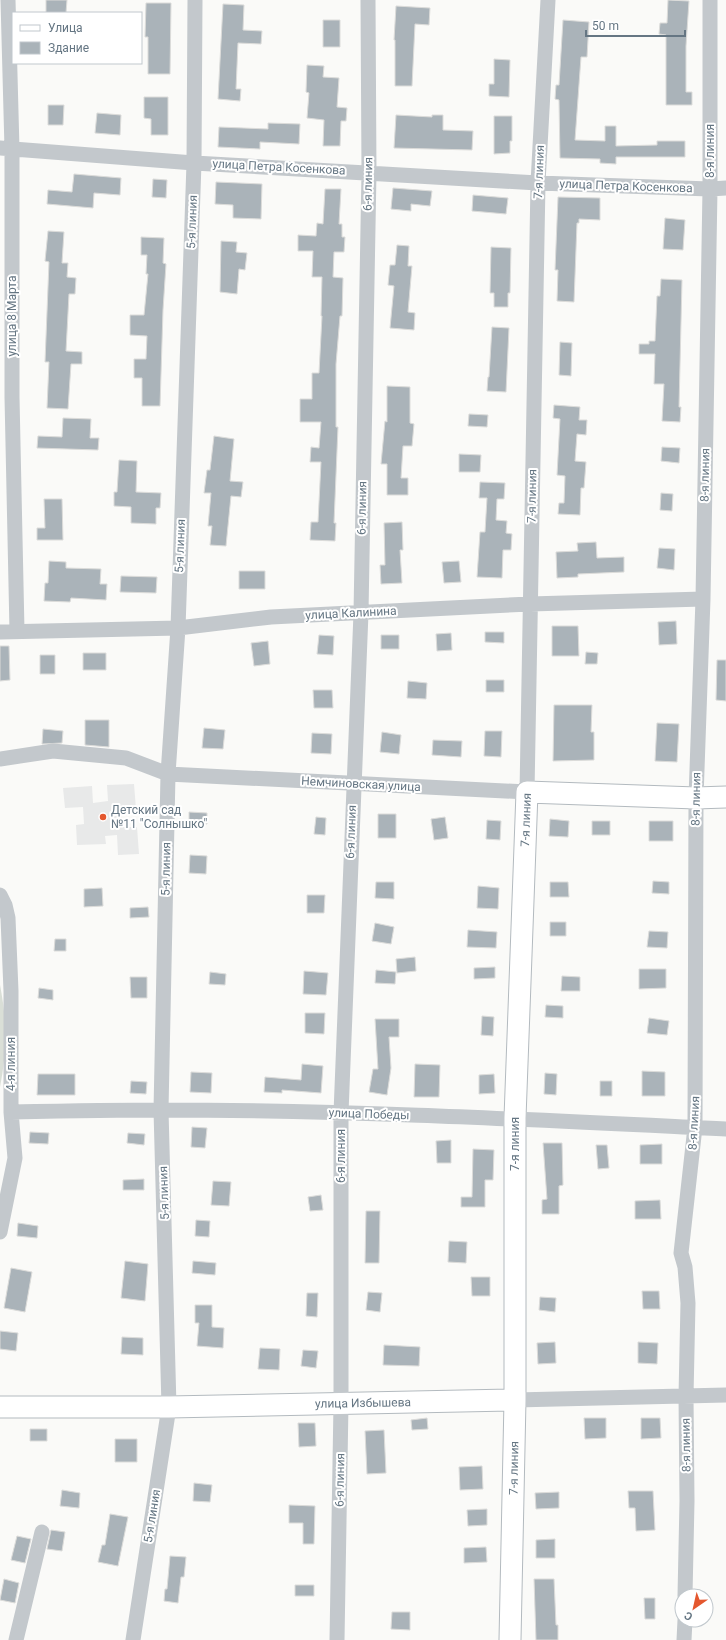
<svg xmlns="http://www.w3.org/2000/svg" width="726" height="1640" viewBox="0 0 726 1640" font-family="Roboto,sans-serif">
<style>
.built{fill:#e8e9e9}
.green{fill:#dadfd7}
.building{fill:#aab3b9;stroke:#dcdcda}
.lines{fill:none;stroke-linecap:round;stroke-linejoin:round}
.secondary-casing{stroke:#b3babf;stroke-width:23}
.street{stroke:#c3c8cc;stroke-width:15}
.secondary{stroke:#fff;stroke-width:21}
.poi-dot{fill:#e4572e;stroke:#fff;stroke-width:1.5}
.labels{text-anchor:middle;stroke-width:4;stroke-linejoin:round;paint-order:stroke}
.street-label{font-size:12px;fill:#657683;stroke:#fff}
.poi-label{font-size:12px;fill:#657683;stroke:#fff;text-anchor:start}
</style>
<rect width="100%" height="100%" fill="#fafaf8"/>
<path class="built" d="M134 784 136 809 121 811 123 827H137L139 854 118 855 117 835 105 836 106 844 77 845 76 825 84 824 83 807 65 808 63 788 92 786 93 803 108 801 107 785Z"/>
<path class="green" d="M0 985C7 1020 7 1052 0 1087Z"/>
<path class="building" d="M46 0H67L66 13H46Z
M668 0 689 1 686 46V92H692V105H666V35L659 34 660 23H667Z
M146 3H171L170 74H148V37H145Z
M223 4 244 5 243 30 262 31 261 44 238 43 236 89H241L240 101 218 99Z
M396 6 430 8 429 25 415 24 412 86H395V40H394Z
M323 20H340V47H323Z
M563 20 589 22 587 57H581L575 140 605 141V126H616V146L657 145V141H685V157H616V164L600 163V159L560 158 559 100 555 99 556 85H559Z
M494 59 510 60 509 97 489 96V84H494Z
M307 65 324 66 323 77 339 78 337 107 347 108 346 121H341L340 146H323L324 120 307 118 309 93 306 92Z
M144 97H168V135H151V119L144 118Z
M48 105H64L63 125H48Z
M97 113 121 115 120 135 95 133Z
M396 115 432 117V115H443V130L473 131 472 150 394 148Z
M494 116H512V141H510V153L494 154Z
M268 123 300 124 299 144 260 142V149L218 147 219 127 268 129Z
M74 174 121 178 120 195 94 193 93 208 47 204 48 190 72 192Z
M153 179 167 180 166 198 152 197Z
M216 182 262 184 261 219 233 218V205L215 204Z
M393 188 432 191 430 206 411 204V211L391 209Z
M325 189H341L339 224H342V237H345L344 252H334L333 277 343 278 342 316H340L336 364V427H338L334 523H336L335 541 310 540 311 522H318L321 462H310L311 447 319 448 321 422H300V399H312V373H319L322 316H321L322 277H312L313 251H298V235L316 236 317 223 323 224Z
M473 195 508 198 506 214 472 211Z
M558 197 600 198V220L579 219V223H577L574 302 557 301 558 270H555Z
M665 218 685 220 683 250 663 249Z
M48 231 64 232 62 263H68L67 277 76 278 75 294H69L66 351 82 352V364H71L68 409 47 408 49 362H45L49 262 45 261Z
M141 237 164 238 163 263 166 264 163 310 160 406H142V378H134V359H146L147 336 130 335V315H144L148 274H146L147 255H141Z
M221 241 237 242 236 252 247 253 245 270 239 269 237 294 220 292Z
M397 245 409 246 408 266H412L408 312 415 313 414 330 390 328 394 286 388 285 390 265H395Z
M491 247 511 248 510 293H508V307H494V293H490Z
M661 279 682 280 679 407H681L680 422 662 421 664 384H654L655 354H639V344H649V341H655L657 296H660Z
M492 327 509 328 506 392 487 391 488 377H489Z
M560 342 572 343 571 376 559 375Z
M387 386 410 387V423L414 424 412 446H403L401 478H408V495H387V464H381L385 421 387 422Z
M554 405 580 407 579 420H587L586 435 577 434 575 461 586 462 584 488H581L580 515 558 514 559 503H564L565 476 557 475 560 419 553 418Z
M469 414 488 415 487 427 468 426Z
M63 418 91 419 90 438H99L98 450 37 448 38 436 62 437Z
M214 436 234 439 230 481 243 482 241 497 231 496 226 546 210 545 212 526H208L211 493H204L207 470H210Z
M662 447 680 448 679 463 661 461Z
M459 454 481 455 480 472H459Z
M119 460 137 461 136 492 161 493 160 508H156V524L131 523V507L114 506V492H117Z
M480 482 505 483 504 499H497L496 520 507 521 506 533 512 534 511 550H503L502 578 477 577 480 532H485L487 498H479Z
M661 493 673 494 672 511 660 510Z
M44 499H62L63 540H37V528H45Z
M402 522 403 550H400L402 583 381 584 380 565H385L384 523Z
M596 542 597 558 624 557V572L578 574V577L557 578 556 552 578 551 577 543Z
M659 548 675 549 674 570 657 568Z
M49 561 66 562V568L101 569 100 584H107L106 600 71 598 70 602 44 601 45 583H48Z
M459 561 461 582 444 583 442 562Z
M239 571H265V589H239Z
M121 576 157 577 156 593 120 592Z
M676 621 677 644 659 645 658 622Z
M552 626H578L579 656H552Z
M485 632H504V643L485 642Z
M451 633 452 650 437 651 436 634Z
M319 635 334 636 333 655 317 654Z
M381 635H399V649H381Z
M268 641 270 664 254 666 251 643Z
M0 646H9L10 680 0 681Z
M586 652 598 653 597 664H585Z
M83 653H106V670H83Z
M40 655H55V674H40Z
M717 660H726V701L716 700Z
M486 680H504V692H486Z
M408 681 427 683 426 699 407 698Z
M313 690H332L333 708H314Z
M554 705H592L591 732H594V760L553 761Z
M85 720H109V747L85 745Z
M657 723 679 724 677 762 655 761Z
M204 728 225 730 223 749 202 748Z
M43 729 63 731 62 743 42 744Z
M485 731H502L501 757 484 756Z
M382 732 401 735 399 754 380 752Z
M312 733 332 734 331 754 311 753Z
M433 740 462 741 461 757 432 755Z
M189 812 207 813V824H189Z
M378 814H396V838H378Z
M316 817 326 818 325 835 314 834Z
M445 817 448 838 434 840 431 819Z
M550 819 569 821 568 837 549 836Z
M487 820 501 821 500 840 486 839Z
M592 821H610V835H592Z
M649 821H673V841H649Z
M190 855 207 856 206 874 189 873Z
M653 881 669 882V894L652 893Z
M376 882H394V899L375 898Z
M550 882H568L569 897H550Z
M478 886 499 888 498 909 477 908Z
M102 888 103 906 84 907V889Z
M307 895H325L324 913H307Z
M148 907 149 917 130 918V908Z
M550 922H566V936H550Z
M375 923 394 927 391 944 372 941Z
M468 930 497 932 496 948 467 947Z
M649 931 668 932 667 948 647 947Z
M55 939H66V951H54Z
M415 957 416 971 397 973 396 959Z
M495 967V978L474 979V968Z
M639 969H666V988L639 989Z
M376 970 396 972 395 984 375 983Z
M304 971 328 973 326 995 303 994Z
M210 972 226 974 225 985 209 984Z
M562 976 580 977V991H561Z
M130 977H147V998H131Z
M39 988 53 990V1000L38 998Z
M546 1005 563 1006V1018L545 1017Z
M305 1013H325L324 1034 305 1033Z
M482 1016 494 1017 493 1036 481 1035Z
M649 1018 669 1021 667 1035 647 1033Z
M375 1019H399V1037H389L391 1068 387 1095 369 1092 373 1069H378Z
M302 1064 323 1066 321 1093 282 1090V1093L264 1092 265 1077 301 1080Z
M415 1064 440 1065 439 1097H414Z
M642 1071 665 1072V1096H642Z
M191 1072 212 1073 211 1093 190 1092Z
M545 1073 557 1074 556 1095 544 1094Z
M38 1074H75V1095H37Z
M494 1074 495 1093 479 1094V1075Z
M131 1081 147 1082 146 1094 130 1093Z
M600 1081H612V1096H600Z
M192 1127 207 1128 205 1148 191 1147Z
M30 1132 49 1133 48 1144 29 1143Z
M128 1133 145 1134 144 1145 127 1143Z
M451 1140V1163H437L436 1141Z
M543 1143H562L563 1185 559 1186V1214H542V1200L547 1199Z
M662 1144V1164H640V1145Z
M596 1145H607L609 1168 598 1169Z
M473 1149 494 1150 493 1180H485V1207H461V1197H472Z
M144 1179V1190H123V1180Z
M213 1181 231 1182 229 1206 211 1205Z
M321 1195 323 1210 310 1211 308 1197Z
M660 1200 661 1219H635V1201Z
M366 1211H380L379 1263H365Z
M196 1220 210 1221 209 1237 195 1236Z
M18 1223 38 1226 37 1238 17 1236Z
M449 1241 467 1242 466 1263 448 1262Z
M125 1261 148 1264 145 1301 121 1298Z
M193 1261 216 1263 215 1275 192 1273Z
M11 1268 32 1272 25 1312 4 1308Z
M471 1277H490V1296H472Z
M642 1291H659L660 1309H643Z
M368 1292 382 1293 380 1312 366 1310Z
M307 1293H318L317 1317 306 1316Z
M540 1297 556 1298 555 1312 539 1310Z
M195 1305H212V1327L224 1328 223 1348 197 1346 199 1323H195Z
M0 1331 18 1333 16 1351 0 1349Z
M122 1337 143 1338V1355L121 1354Z
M555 1342 556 1363 538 1364 537 1343Z
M638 1342 658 1343 657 1364 638 1363Z
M384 1345 420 1347 419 1366 383 1365Z
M260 1348 280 1349 279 1370 258 1369Z
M303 1350 318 1351 316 1368 301 1366Z
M427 1418 428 1429 412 1430 411 1420Z
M584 1418H606V1438L585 1439Z
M641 1418H660L661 1438 641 1439Z
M298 1423H315L316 1446 299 1447Z
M30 1429H47V1441H30Z
M384 1430 386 1473 367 1474 365 1431Z
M115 1439H137V1462H115Z
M482 1466 483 1489 460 1490 459 1467Z
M194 1483 212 1485 210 1502 193 1501Z
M62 1490 80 1493 79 1508 60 1506Z
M628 1491H653L655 1530 636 1531 635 1508H629Z
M559 1492V1508L536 1509 535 1493Z
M289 1505 315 1506 314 1544H303V1523H289Z
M487 1509V1525L468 1526 467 1510Z
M110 1514 128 1517 118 1566 98 1562 102 1545H105Z
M51 1530 65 1532 62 1551 47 1549Z
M17 1536 31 1539 25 1563 11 1560Z
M555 1539V1558H536V1540Z
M486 1547 487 1562 464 1563V1548Z
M170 1556 186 1557 184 1577H181L178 1603 164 1601 165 1589H167Z
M4 1579 19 1583 15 1603 0 1600Z
M534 1579H554L556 1625H558V1640H536Z
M295 1585H314V1596H295Z
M644 1598H655V1619H645Z
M392 1612H410V1630L391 1629Z"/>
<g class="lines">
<g class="secondary-casing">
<path id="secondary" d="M0 1407H169L515 1400
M510 1640 515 1400V1118L527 792 696 798 726 797"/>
</g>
<path class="street" d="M8 0 12 149V397L17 631
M0 148 194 163 538 183 710 189 726 188
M0 632 178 628 271 617 530 604 703 599
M0 759 53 751 126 758 168 774 527 792 538 183 548 0
M0 895 5 905 8 918 11 991V1112L15 1158 0 1232
M11 1112C61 1111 111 1110 162 1110 350 1110 538 1120 726 1129
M515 1400 726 1395
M685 1596 687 1501 686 1396 688 1303 685 1267 681 1253 695 1127 696 798 703 599 710 189V0
M16 1640 42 1532
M133 1640 169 1407 161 1110 168 774 178 628 194 163 195 0
M337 1640 341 1404V1113L361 613 369 172 368 0
M684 1640 685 1620"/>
<use href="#secondary" class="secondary"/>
</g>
<circle class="poi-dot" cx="103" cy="817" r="4"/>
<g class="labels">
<g class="street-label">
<text transform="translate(710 151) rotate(-90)" y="4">8-я линия</text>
<text transform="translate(279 167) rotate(3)" y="4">улица Петра Косенкова</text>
<text transform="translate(539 172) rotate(-88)" y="4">7-я линия</text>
<text transform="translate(368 184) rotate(-89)" y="4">6-я линия</text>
<text transform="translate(626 186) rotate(2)" y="4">улица Петра Косенкова</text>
<text transform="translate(192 222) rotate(-88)" y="4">5-я линия</text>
<text transform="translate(12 316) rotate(-90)" y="4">улица 8 Марта</text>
<text transform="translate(705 475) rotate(-89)" y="4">8-я линия</text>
<text transform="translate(532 496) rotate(-89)" y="4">7-я линия</text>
<text transform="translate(362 508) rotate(-89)" y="4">6-я линия</text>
<text transform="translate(180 546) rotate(-88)" y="4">5-я линия</text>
<text transform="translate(351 613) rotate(-3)" y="4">улица Калинина</text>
<text transform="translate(361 784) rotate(3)" y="4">Немчиновская улица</text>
<text transform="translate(696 799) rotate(-89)" y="4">8-я линия</text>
<text transform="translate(526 820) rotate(-88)" y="4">7-я линия</text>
<text transform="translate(351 832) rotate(-88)" y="4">6-я линия</text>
<text transform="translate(166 869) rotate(-89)" y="4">5-я линия</text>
<text transform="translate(11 1064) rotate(-90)" y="4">4-я линия</text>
<text transform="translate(369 1114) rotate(2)" y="4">улица Победы</text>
<text transform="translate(694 1123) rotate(-87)" y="4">8-я линия</text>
<text transform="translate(515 1144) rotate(-90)" y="4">7-я линия</text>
<text transform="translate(341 1156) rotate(-90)" y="4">6-я линия</text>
<text transform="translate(164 1193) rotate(-92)" y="4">5-я линия</text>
<text transform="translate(363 1403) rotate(-1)" y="4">улица Избышева</text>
<text transform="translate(686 1445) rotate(-91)" y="4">8-я линия</text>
<text transform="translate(514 1468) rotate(-89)" y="4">7-я линия</text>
<text transform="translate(340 1480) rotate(-89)" y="4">6-я линия</text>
<text transform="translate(152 1516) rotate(-81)" y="4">5-я линия</text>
</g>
<g class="poi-label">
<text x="111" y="814">Детский сад<tspan x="111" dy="14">№11 "Солнышко"</tspan></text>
</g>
</g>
<rect x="12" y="12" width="130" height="52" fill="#ffffff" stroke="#c1c8cd"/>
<rect x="20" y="25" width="20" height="6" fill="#ffffff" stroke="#c1c8cd"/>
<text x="48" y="32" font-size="12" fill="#657683">Улица</text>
<rect x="20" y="42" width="20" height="12" fill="#aab3b9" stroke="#c1c8cd"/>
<text x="48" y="52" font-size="12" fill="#657683">Здание</text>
<g transform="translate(694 1608) rotate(214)"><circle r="19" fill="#ffffff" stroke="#c1c8cd"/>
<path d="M0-3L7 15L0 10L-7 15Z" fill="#e4572e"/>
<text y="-6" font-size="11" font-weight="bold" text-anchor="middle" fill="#657683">С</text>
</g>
<path d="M586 30v6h99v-6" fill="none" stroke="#657683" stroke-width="2"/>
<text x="592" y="30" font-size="12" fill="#657683" stroke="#ffffff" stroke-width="3" paint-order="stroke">50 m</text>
</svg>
